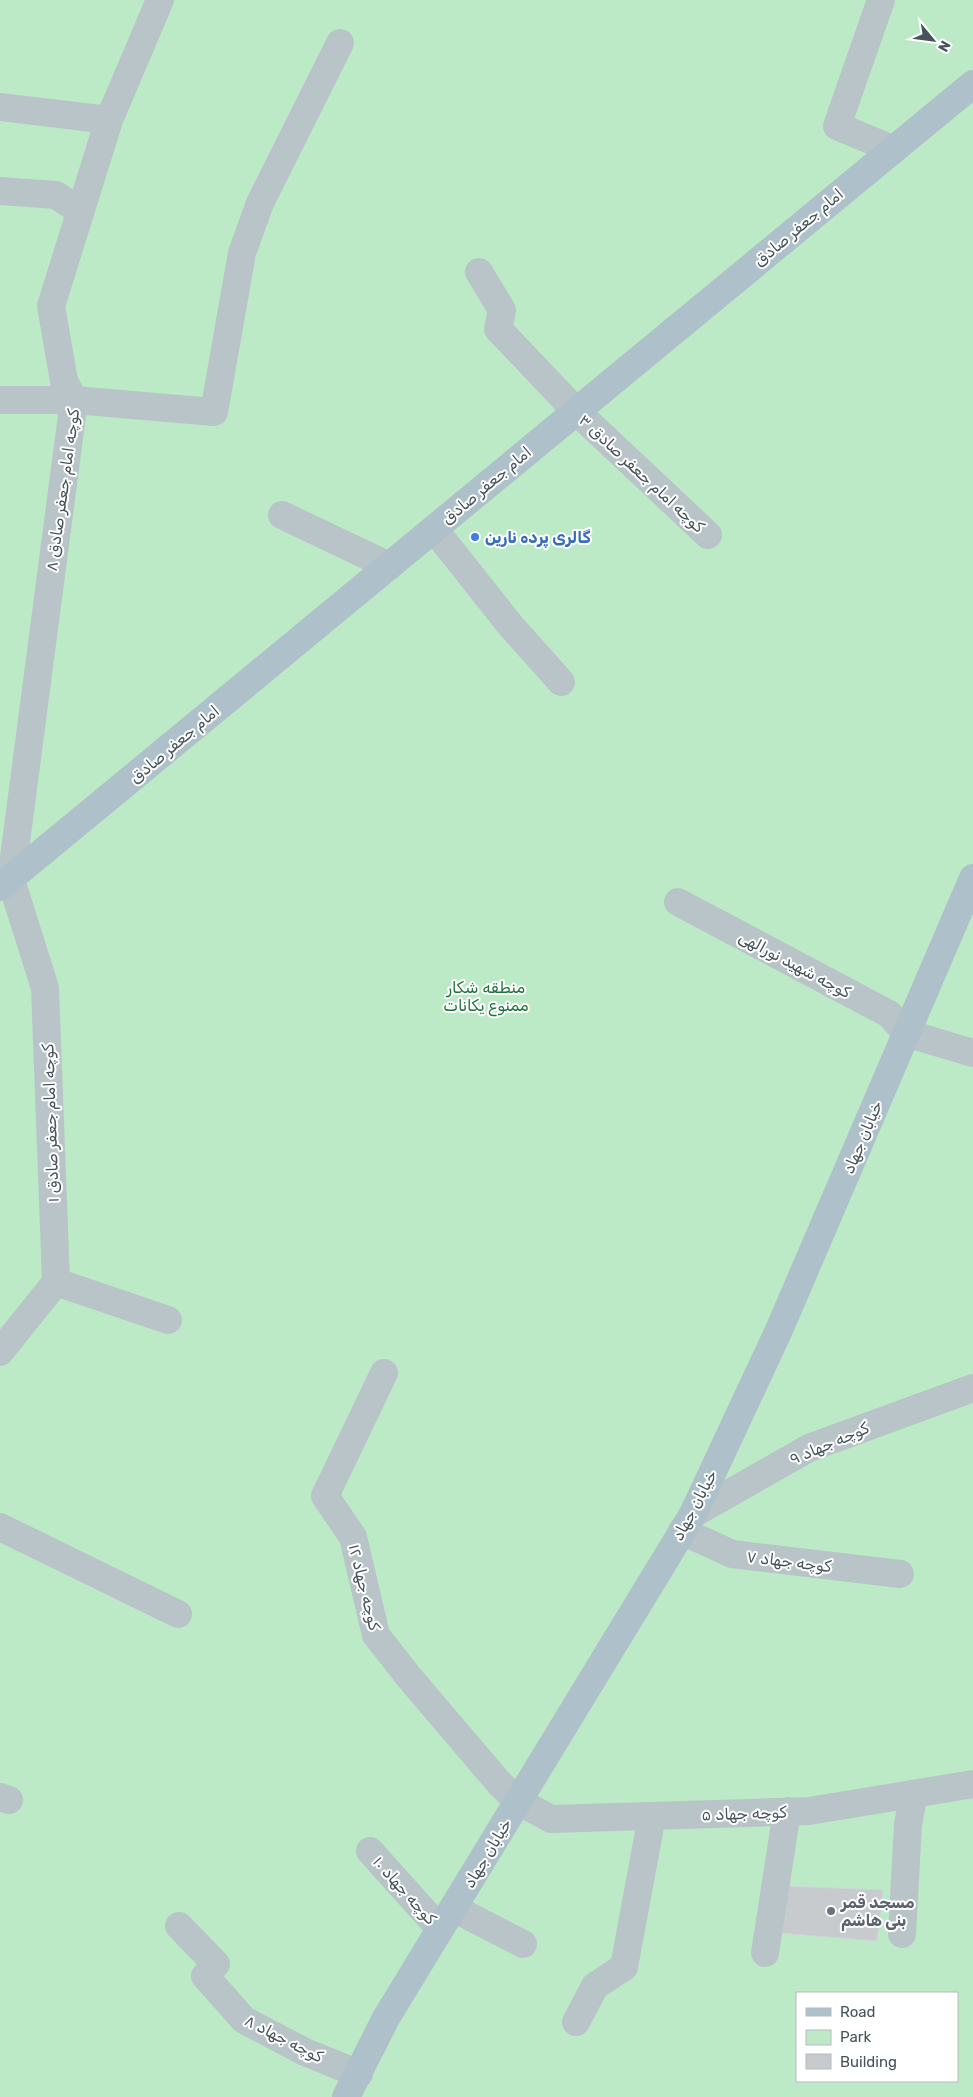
<svg xmlns="http://www.w3.org/2000/svg" width="973" height="2097" viewBox="0 0 973 2097" font-family="Rubik,Vazirmatn,sans-serif">
<style>
.green{fill:#bdeac6;fill-rule:evenodd}
.building{fill:#c7cbce;stroke:#d1d4d8}
.lines{fill:none;stroke-linecap:round;stroke-linejoin:round}
.minor{stroke:#b9c4c8;stroke-width:28}
.major{stroke:#aec1ca;stroke-width:28}
.shop-dot{fill:#3f7fe0;stroke:#fff;stroke-width:2}
.worship-dot{fill:#6b7280;stroke:#fff;stroke-width:2}
.labels{text-anchor:middle;stroke-width:4;stroke-linejoin:round;paint-order:stroke}
.street-label{font-size:16px;fill:#465358;stroke:#fff}
.shop-label{font-size:16px;font-weight:bold;fill:#366cbe;stroke:#fff;text-anchor:start}
.park-label{font-size:16px;fill:#1d7338;stroke:#fff}
.worship-label{font-size:16px;font-weight:bold;fill:#5b616d;stroke:#fff;text-anchor:start}
</style>
<rect width="100%" height="100%" fill="#efeded"/>
<path class="green" d="M0 0H973V2097H0ZM797 1993H957V2081H797Z"/>
<path class="building" d="M784 1886 883 1890 877 1941 780 1933Z"/>
<g class="lines">
<path class="minor" d="M881 0 837 126 892 149
M0 107 109 120
M0 191 56 195 80 211
M479 272 502 310 498 329 576 411 708 535
M0 400H74L214 412 242 253 260 203 340 43
M282 515 389 566
M434 529 511 626 561 682
M678 902 889 1014 906 1033 973 1053
M56 1282 168 1320
M0 1352 56 1282 45 988 11 880 74 400 64 381 51 306 109 120 160 0
M384 1373 325 1496 353 1537 376 1635 408 1676 500 1784 518 1801 551 1819 809 1811 973 1784
M693 1514 809 1448 973 1388
M0 1527 178 1614
M682 1531 732 1554 900 1574
M0 1797 9 1800
M370 1851 440 1929
M453 1908 523 1944
M179 1926 216 1964 205 1976 244 2020 305 2052 359 2074
M902 1934 908 1824 914 1794
M765 1953 787 1811
M576 2022 595 1986 624 1967 652 1816"/>
<path class="major" d="M0 887 973 84
M346 2097 386 2018 693 1514 779 1330 973 878"/>
</g>
<circle class="shop-dot" cx="475" cy="537" r="5"/>
<circle class="worship-dot" cx="831" cy="1911" r="5"/>
<g class="labels">
<g class="street-label">
<text transform="translate(798 227) rotate(-40)" y="6">امام جعفر صادق</text>
<text transform="translate(642 473) rotate(43)" y="6">کوچه امام جعفر صادق ۳</text>
<text transform="translate(486 485) rotate(-40)" y="6">امام جعفر صادق</text>
<text transform="translate(62 490) rotate(-82)" y="6">کوچه امام جعفر صادق ۸</text>
<text transform="translate(174 744) rotate(-40)" y="6">امام جعفر صادق</text>
<text transform="translate(795 964) rotate(28)" y="6">کوچه شهید نورالهی</text>
<text transform="translate(50 1123) rotate(-92)" y="6">کوچه امام جعفر صادق ۱</text>
<text transform="translate(862 1137) rotate(-67)" y="6">خیابان جهاد</text>
<text transform="translate(829 1443) rotate(-23)" y="6">کوچه جهاد ۹</text>
<text transform="translate(694 1505) rotate(-62)" y="6">خیابان جهاد</text>
<text transform="translate(789 1561) rotate(7)" y="6">کوچه جهاد ۷</text>
<text transform="translate(365 1587) rotate(76)" y="6">کوچه جهاد ۱۲</text>
<text transform="translate(744 1813) rotate(-2)" y="6">کوچه جهاد ۵</text>
<text transform="translate(487 1853) rotate(-59)" y="6">خیابان جهاد</text>
<text transform="translate(405 1890) rotate(48)" y="6">کوچه جهاد ۱۰</text>
<text transform="translate(284 2038) rotate(27)" y="6">کوچه جهاد ۸</text>
</g>
<g class="shop-label">
<text x="485" y="543">گالری پرده نارین</text>
</g>
<g class="park-label">
<text x="486" y="993">منطقه شکار<tspan x="486" dy="18">ممنوع یکانات</tspan></text>
</g>
<g class="worship-label">
<text x="841" y="1908">مسجد قمر<tspan x="841" dy="18">بنی هاشم</tspan></text>
</g>
</g>
<rect x="796" y="1992" width="162" height="90" fill="#ffffff" stroke="#b5babc"/>
<rect x="806" y="2008" width="25" height="8" fill="#aec1ca" stroke="#b5babc"/>
<text x="840" y="2017" font-size="15" fill="#465358">Road</text>
<rect x="806" y="2030" width="25" height="15" fill="#bdeac6" stroke="#b5babc"/>
<text x="840" y="2042" font-size="15" fill="#465358">Park</text>
<rect x="806" y="2054" width="25" height="15" fill="#c7cbce" stroke="#b5babc"/>
<text x="840" y="2067" font-size="15" fill="#465358">Building</text>
<g transform="translate(933 40) rotate(119)" stroke="#ffffff" stroke-width="4" paint-order="stroke">
<path d="M0-4L9 19L0 12L-9 19Z" fill="#465358"/>
<text y="-8" font-size="14" font-weight="bold" text-anchor="middle" fill="#465358">N</text>
</g>
</svg>
